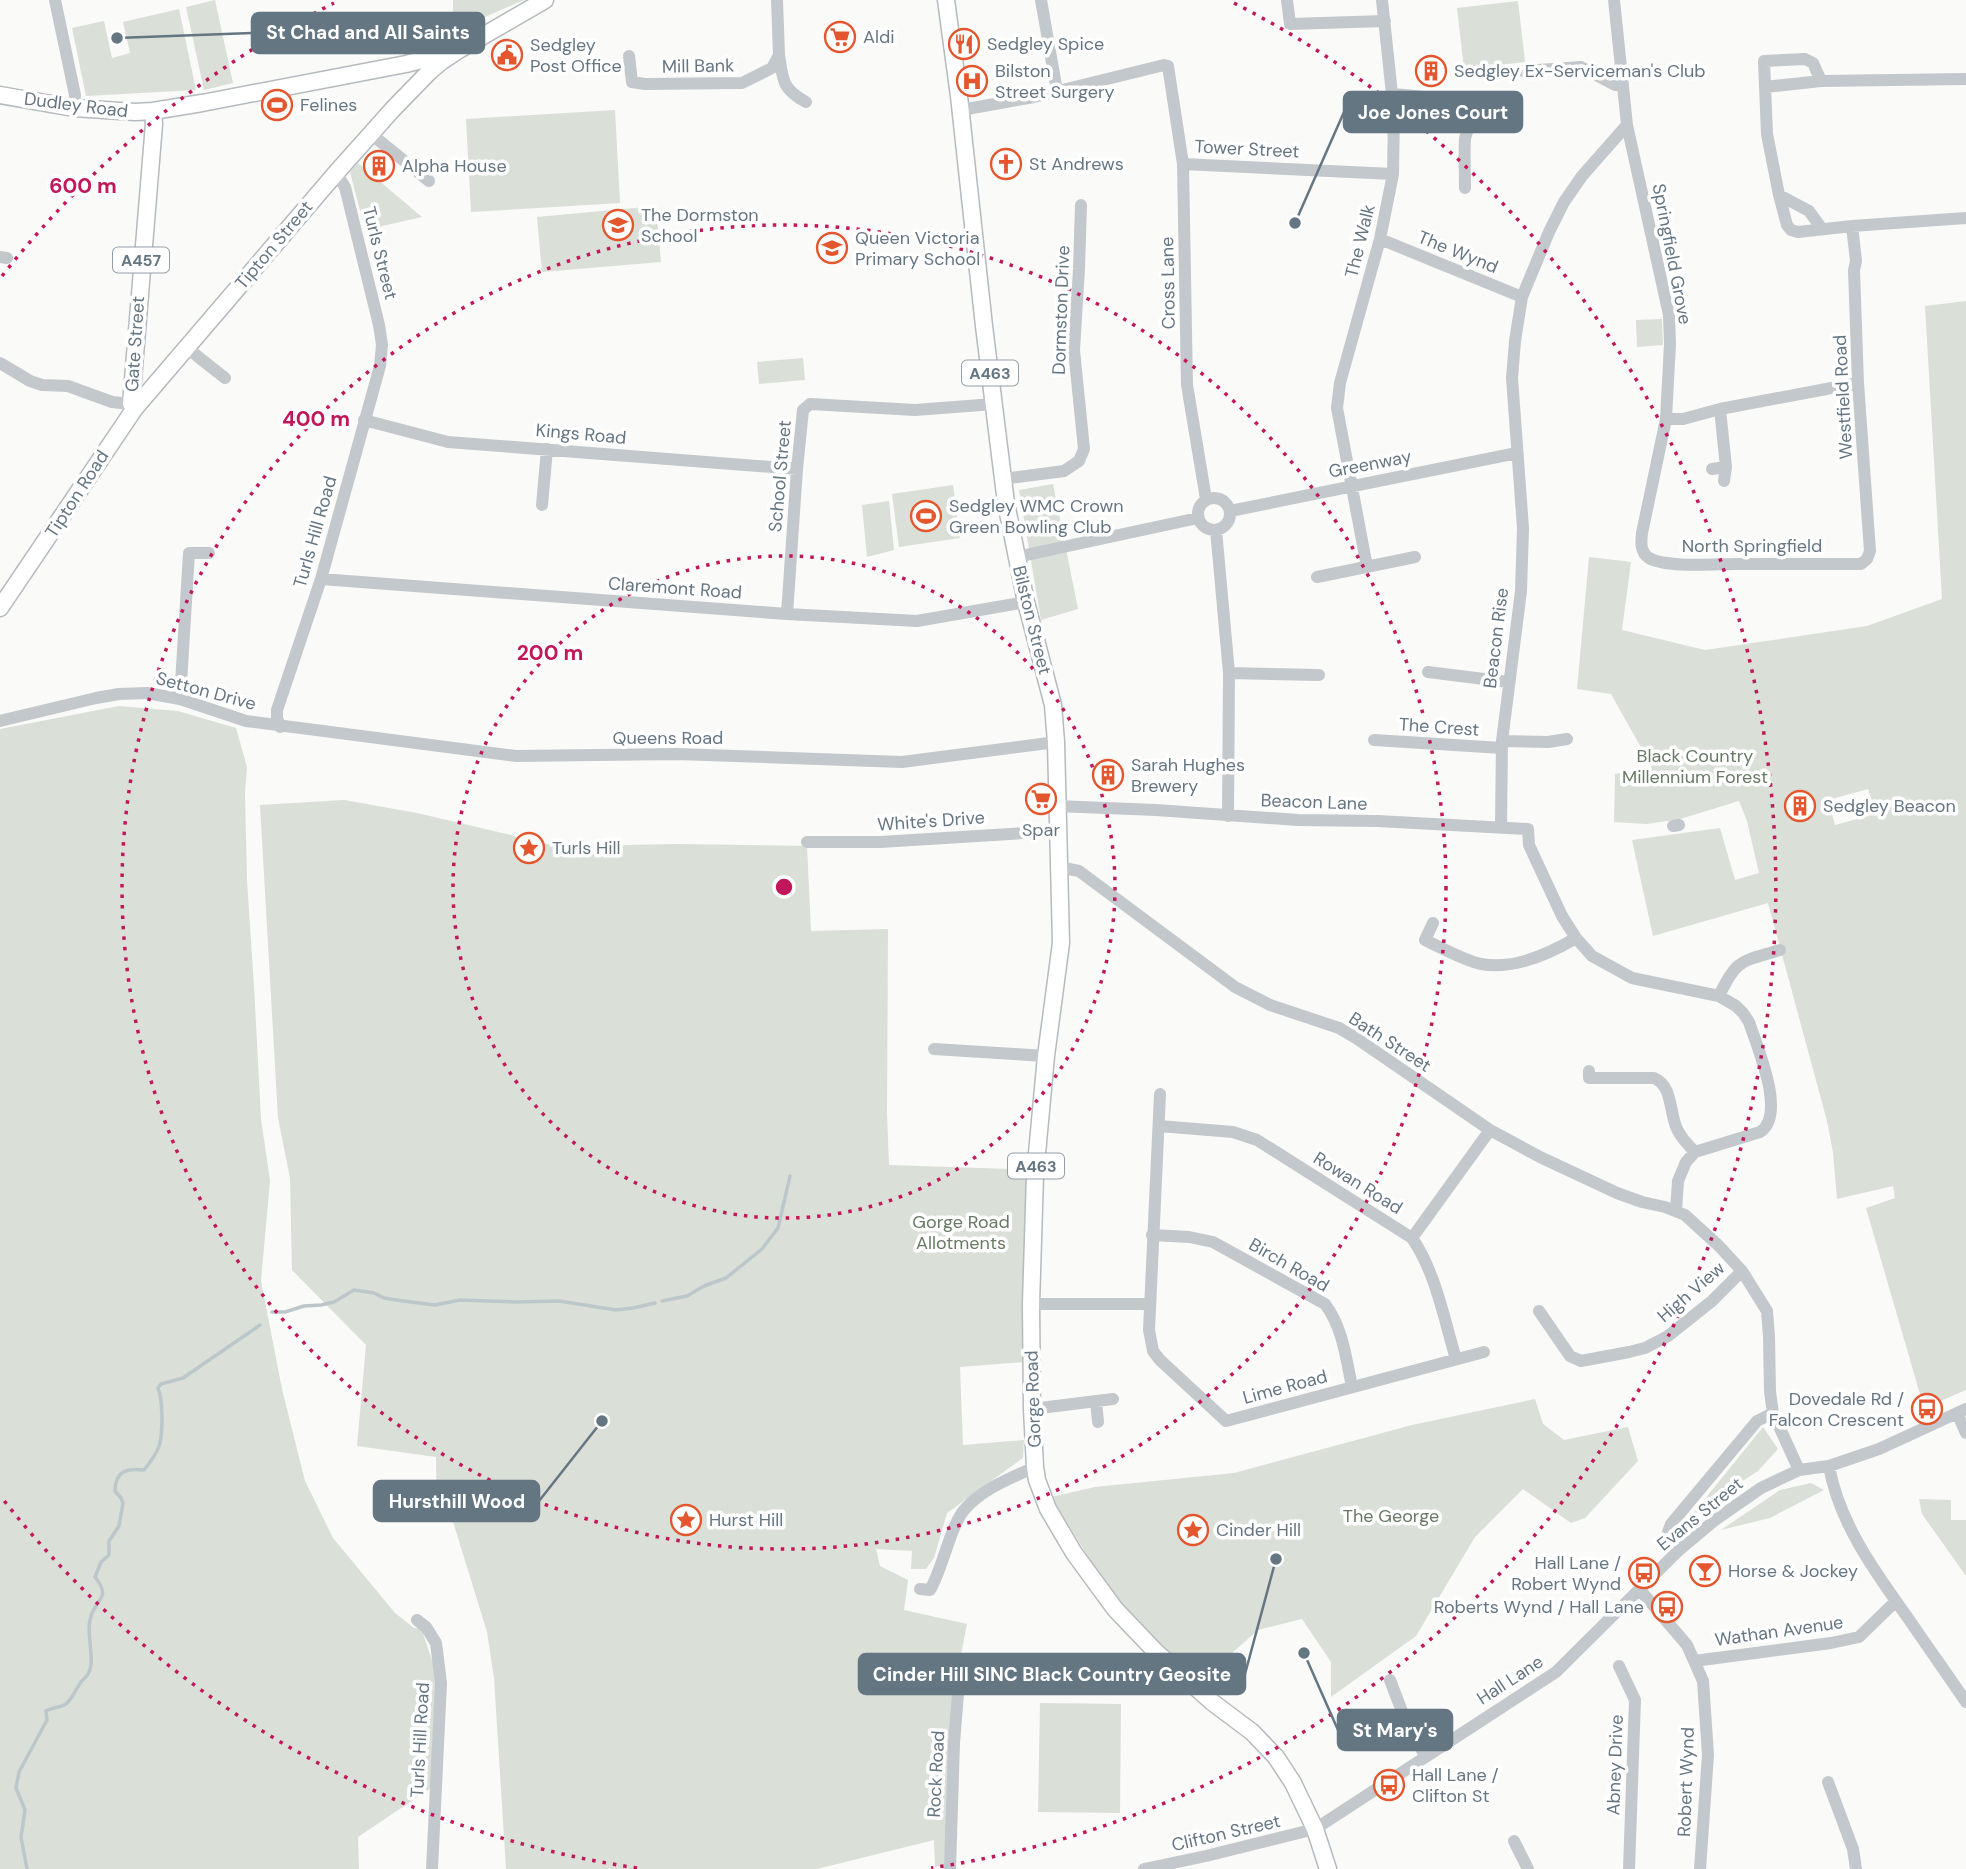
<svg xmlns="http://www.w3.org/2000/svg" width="1966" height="1869" viewBox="0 0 1966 1869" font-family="'DM Sans',sans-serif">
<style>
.green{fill:#dadfd7;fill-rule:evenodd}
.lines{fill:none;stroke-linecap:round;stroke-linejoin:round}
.stream{stroke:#bbc7cb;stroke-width:3.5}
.major-casing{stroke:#b5babe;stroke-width:19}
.minor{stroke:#c3c8cc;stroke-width:12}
.major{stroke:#fff;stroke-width:16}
.ring{fill:none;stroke:#c2185b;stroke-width:3.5;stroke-dasharray:3.5 7}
.labels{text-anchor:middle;stroke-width:7;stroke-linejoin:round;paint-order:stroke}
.shield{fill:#fff;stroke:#939fa8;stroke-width:2}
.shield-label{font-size:16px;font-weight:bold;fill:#657683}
.poi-label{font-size:18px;fill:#657683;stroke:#fff;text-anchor:start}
.street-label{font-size:18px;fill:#657683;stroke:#fff}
.park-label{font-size:18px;fill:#687a64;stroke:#fff}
.centre{fill:#c2185b;stroke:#fff;stroke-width:3.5}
.ring-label{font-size:21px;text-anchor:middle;font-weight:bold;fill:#c2185b;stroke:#fff;stroke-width:7;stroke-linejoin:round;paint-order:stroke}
.leader{fill:none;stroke:#657683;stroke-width:2.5}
.callout-dot{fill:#657683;stroke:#fff;stroke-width:2.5}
.callout{fill:#657683;stroke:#657683;stroke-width:2.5}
.callout-label{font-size:19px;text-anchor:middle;font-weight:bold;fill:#fff}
</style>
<rect width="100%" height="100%" fill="#fafaf8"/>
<path class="green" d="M215 0 233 83 204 90 186 7Z
M453 0H524L453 31Z
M1518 1 1525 62 1464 69 1457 8Z
M179 9 196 90 86 96 72 28 104 21 112 58 130 53 123 22Z
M615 110 620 203 471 212 466 119Z
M358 163 422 217 365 230 350 172Z
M656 206 661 262 542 272 537 217Z
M1966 301V1390L1924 1408 1866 1208 1895 1198 1893 1186 1837 1199 1833 1152 1827 1121 1768 903 1653 936 1632 840 1720 828 1735 880 1759 873 1747 821 1739 801 1680 819 1647 824 1614 822 1615 774 1652 767 1611 694 1577 689 1589 557 1631 562 1622 630 1705 650 1867 626 1942 599 1925 306ZM1868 789 1876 814 1835 825 1828 800Z
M1662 319 1663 345 1637 347 1636 320Z
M803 358 805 380 759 384 757 362Z
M1053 484 1078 609 1041 620 1019 490Z
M953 485 960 538 899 547 892 494Z
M889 501 894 550 867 557 862 505Z
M119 706 178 711 236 728 247 767 245 793 247 881 254 986 261 1119 270 1181 261 1281 282 1389 305 1481 333 1538 395 1613 414 1628H421L433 1663 437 1689 431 1788 358 1837 359 1869H0V729Z
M344 800 417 813 511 835 526 841 548 844 578 846 677 844 807 846 811 931 888 929 887 1114 889 1165 1011 1169 1027 1172 1024 1362 960 1367 963 1445 1024 1440 1023 1458 947 1513 934 1558 926 1569H911L912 1551 876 1549 880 1566 908 1580 904 1610 967 1624 953 1694 947 1865 935 1867 934 1840 817 1869H506L494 1678 487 1632 451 1515 437 1517 436 1457 357 1446 366 1345 292 1270 290 1178 278 1118 260 805Z
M1535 1399 1543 1424 1564 1440 1628 1427 1638 1461 1585 1518 1571 1523 1523 1489 1475 1537 1416 1636 1331 1697V1662L1302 1619 1258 1630 1207 1675 1157 1645 1104 1582 1051 1497 1095 1487 1234 1473 1412 1425Z
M1763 1427 1778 1449 1758 1471 1704 1506 1689 1523 1683 1526Z
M1811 1483 1824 1490 1770 1518 1721 1530 1780 1490Z
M1919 1499 1951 1500V1520H1966V1576L1922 1514Z
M1040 1703 1121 1704 1120 1813 1038 1812Z"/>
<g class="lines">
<path class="stream" d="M662 1301 687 1296 704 1286 726 1278 762 1249 778 1228 790 1176
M272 1312H285L304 1306 321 1305 334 1302 354 1290 374 1293 384 1298 403 1301 435 1305 460 1300 514 1302 559 1301 616 1310 633 1308 655 1303
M27 1869 21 1837 25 1810 16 1788 19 1772 47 1720 46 1711C52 1707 60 1708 66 1704 73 1698 76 1689 81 1682 83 1679 87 1677 88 1674 96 1661 86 1635 90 1620 94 1598 113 1600 95 1577L101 1562 109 1555V1541L119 1526 123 1503 121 1498 115 1491C115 1471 127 1468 144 1470 161 1449 162 1443 162 1416 161 1404 162 1399 158 1388L161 1384 183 1378 260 1325"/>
<g class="major-casing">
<path id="major" d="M946 0 959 96 984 326 1006 503 1026 602 1053 705 1056 742 1061 943 1046 1056 1035 1175 1031 1304 1032 1409 1035 1467 1037 1480 1048 1509 1074 1553 1115 1609 1156 1652 1212 1702 1252 1732 1276 1757 1293 1783 1315 1829 1328 1869
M0 95 74 108 135 112 153 111 202 103 406 64 448 53
M135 408 131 404 154 124 153 111
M0 608 135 408 336 173 393 109 430 71 442 61 457 51 545 0"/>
</g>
<path class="minor" d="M55 0 75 95 74 108
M1041 0 1057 91
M1287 0 1290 24 1385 21
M1614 0 1627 125 1669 315 1670 344 1666 419 1642 533C1641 542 1640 552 1649 558 1666 568 1715 564 1735 564 1777 564 1819 564 1861 564L1867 559 1870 551 1858 383 1854 270 1856 261 1852 226
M779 55C783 80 782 89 806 102
M629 56 632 82 645 84 742 83 772 68 779 55 777 0
M1523 71 1581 67 1615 85 1623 84
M1821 81 1813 63 1805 59 1764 61 1767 134 1779 195 1787 225 1791 230 1798 232 1852 226 1966 218
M1765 87 1821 81 1966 79
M1393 94C1413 96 1465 96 1469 123 1469 129 1466 133 1465 139 1464 155 1465 172 1465 188
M961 110 1034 97 1164 65 1168 66 1183 164 1187 385 1206 499
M371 134 429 181
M1183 164 1393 174
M1779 195 1809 211 1822 229
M1380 239 1522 297
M0 257 7 258
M187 348 225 378
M0 363 30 381 42 385 68 386 112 402 131 404
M1720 409 1726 467 1724 481
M1666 419H1683L1720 409 1858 383
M364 420 448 442 797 469
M1712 469 1726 467
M1003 479 1064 471 1079 461 1084 449 1074 350 1079 269 1081 205
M1198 514a16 16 0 1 1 32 0a16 16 0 1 1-32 0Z
M542 505 547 449
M1230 511 1517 453
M1216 530 1229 673 1228 816
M1017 557 1198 518
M1367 567 1337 408 1340 383 1380 239 1393 174 1394 113 1382 0
M1317 577 1415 557
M321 579 787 614 917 621 1026 602
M787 614 797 469 803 410 810 404 915 410 994 404
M1428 672 1508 682
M1229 673 1319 675
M180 699 189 553H209
M0 721 96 698 119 694 147 693 180 699 246 721 516 756 677 754 902 762 1056 742
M280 727 277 718V710L321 579 380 366 382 345 379 325 345 187 336 173
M1374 740 1502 748
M1502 741 1548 742 1567 739
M1056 806 1156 810 1298 820 1377 821 1528 829 1529 845 1562 916 1576 938 1592 956 1632 978 1719 996 1736 1006 1743 1013 1749 1022C1757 1047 1787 1115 1760 1132L1695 1152 1686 1162 1678 1181 1676 1211
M1673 826 1679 825
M1501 828 1502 741 1521 591 1523 528 1512 378 1515 341 1522 297 1549 232 1564 202 1582 176 1627 125
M807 842H880L1057 831
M1059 867 1079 871 1235 987 1270 1005 1339 1028 1356 1038 1490 1130 1540 1157 1617 1193 1642 1202 1665 1207 1685 1215 1719 1246 1742 1271 1767 1311 1769 1336 1770 1392 1773 1413 1799 1470
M1433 923 1425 940C1440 947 1465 961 1481 964 1513 970 1549 954 1576 938
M1719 996C1737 958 1741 962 1780 950
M934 1049 1046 1056
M1589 1071V1078H1654C1673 1086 1669 1112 1677 1129 1681 1138 1688 1145 1695 1152
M1160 1094 1149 1330 1153 1351 1160 1360 1226 1421 1484 1352
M1159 1126 1233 1132 1257 1140 1412 1238C1436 1273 1444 1319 1456 1359
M1152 1235 1189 1237 1213 1242 1325 1304C1343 1328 1346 1358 1352 1387
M1412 1238 1490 1130
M1031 1304H1149
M1539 1311 1570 1356 1581 1361 1629 1352 1645 1348 1668 1336 1712 1301 1742 1271
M1096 1401 1098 1422
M1032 1409 1113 1399
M1957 1413 1966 1433
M1829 1466C1839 1523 1875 1572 1908 1618 1927 1646 1947 1674 1966 1702
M1677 1552 1669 1546 1667 1535 1671 1524 1757 1421 1773 1413
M920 1589 930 1590C943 1568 950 1526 965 1509 982 1489 1011 1478 1035 1467
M1640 1590 1687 1645 1703 1681 1708 1755 1700 1869
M417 1620 426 1627 436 1643 441 1683 432 1869
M1694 1661 1831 1643 1859 1637 1896 1601
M1619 1666 1635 1700 1629 1869
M1390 1680 1403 1714 1425 1756
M1828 1782 1853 1849 1856 1869
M1514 1841 1528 1869
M950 1869 954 1743 959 1681
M1144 1869 1206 1856 1315 1829 1556 1672 1677 1552 1715 1520 1761 1488 1799 1470 1829 1466 1879 1449 1966 1409"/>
<use href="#major" class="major"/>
</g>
<g class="ring">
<circle cx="784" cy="887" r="331"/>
<circle cx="784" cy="887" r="662"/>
<path d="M637 1868A992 992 0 0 1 2 1498M2 276A992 992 0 0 1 334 3M1234 3A992 992 0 0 1 931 1868"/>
</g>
<defs>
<g id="supermarket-ring" transform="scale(1.575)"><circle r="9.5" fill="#fff" stroke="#e4572e" stroke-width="1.5"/><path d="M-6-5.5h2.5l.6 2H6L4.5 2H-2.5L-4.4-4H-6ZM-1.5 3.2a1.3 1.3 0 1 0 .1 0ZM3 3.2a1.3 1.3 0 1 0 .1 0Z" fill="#e4572e"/></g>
<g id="restaurant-ring" transform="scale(1.575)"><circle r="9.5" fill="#fff" stroke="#e4572e" stroke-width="1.5"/><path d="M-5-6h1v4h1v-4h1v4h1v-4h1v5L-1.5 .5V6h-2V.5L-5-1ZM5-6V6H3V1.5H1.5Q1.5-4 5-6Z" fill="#e4572e"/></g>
<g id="civic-ring" transform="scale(1.575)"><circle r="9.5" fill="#fff" stroke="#e4572e" stroke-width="1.5"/><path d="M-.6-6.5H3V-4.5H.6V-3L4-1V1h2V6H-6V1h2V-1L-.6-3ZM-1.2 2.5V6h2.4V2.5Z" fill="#e4572e"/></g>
<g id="building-ring" transform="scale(1.575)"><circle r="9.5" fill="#fff" stroke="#e4572e" stroke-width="1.5"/><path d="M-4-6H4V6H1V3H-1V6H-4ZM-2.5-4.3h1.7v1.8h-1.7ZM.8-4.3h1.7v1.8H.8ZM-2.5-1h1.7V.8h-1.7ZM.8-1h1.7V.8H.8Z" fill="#e4572e"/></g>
<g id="hospital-ring" transform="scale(1.575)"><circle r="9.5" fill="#fff" stroke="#e4572e" stroke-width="1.5"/><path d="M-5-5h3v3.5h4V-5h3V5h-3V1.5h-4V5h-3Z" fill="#e4572e"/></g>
<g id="stadium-ring" transform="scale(1.575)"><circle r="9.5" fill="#fff" stroke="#e4572e" stroke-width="1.5"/><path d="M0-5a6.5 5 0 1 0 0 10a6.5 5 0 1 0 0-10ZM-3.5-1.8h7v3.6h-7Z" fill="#e4572e"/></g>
<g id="church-ring" transform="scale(1.575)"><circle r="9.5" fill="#fff" stroke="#e4572e" stroke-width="1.5"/><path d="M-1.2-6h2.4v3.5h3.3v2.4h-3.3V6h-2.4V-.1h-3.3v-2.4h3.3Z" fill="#e4572e"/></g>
<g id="school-ring" transform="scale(1.575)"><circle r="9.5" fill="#fff" stroke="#e4572e" stroke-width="1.5"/><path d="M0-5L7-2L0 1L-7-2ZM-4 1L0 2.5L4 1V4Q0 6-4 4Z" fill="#e4572e"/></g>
<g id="sight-ring" transform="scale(1.575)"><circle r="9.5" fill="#fff" stroke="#e4572e" stroke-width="1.5"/><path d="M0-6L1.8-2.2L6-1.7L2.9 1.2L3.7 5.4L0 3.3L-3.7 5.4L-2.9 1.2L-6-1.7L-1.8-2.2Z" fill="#e4572e"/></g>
<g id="bus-ring" transform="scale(1.575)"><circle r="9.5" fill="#fff" stroke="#e4572e" stroke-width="1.5"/><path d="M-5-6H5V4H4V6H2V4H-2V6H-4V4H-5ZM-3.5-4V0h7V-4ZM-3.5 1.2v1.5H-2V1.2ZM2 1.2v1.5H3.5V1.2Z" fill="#e4572e"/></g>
<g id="bar-ring" transform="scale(1.575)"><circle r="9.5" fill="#fff" stroke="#e4572e" stroke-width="1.5"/><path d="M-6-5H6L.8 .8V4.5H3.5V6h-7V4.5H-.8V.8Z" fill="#e4572e"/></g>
</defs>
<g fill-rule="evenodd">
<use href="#supermarket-ring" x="840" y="37"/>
<use href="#restaurant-ring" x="964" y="44"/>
<use href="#civic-ring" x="507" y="55"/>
<use href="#building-ring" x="1431" y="71"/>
<use href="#hospital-ring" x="972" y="81"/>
<use href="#stadium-ring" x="277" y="105"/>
<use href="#church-ring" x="1006" y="164"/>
<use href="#building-ring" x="379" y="166"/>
<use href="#school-ring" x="618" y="225"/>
<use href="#school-ring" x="832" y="248"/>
<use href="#stadium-ring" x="926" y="516"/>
<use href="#building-ring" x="1108" y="775"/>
<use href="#supermarket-ring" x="1041" y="799"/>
<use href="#building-ring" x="1800" y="806"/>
<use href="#sight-ring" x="529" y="848"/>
<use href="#bus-ring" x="1927" y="1409"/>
<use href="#sight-ring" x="686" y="1520"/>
<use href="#sight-ring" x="1193" y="1530"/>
<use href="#bar-ring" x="1705" y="1571"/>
<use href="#bus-ring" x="1644" y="1573"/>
<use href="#bus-ring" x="1667" y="1607"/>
<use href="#bus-ring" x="1389" y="1785"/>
</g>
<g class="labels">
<g class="shield">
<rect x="113" y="247.5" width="56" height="25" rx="5"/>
<rect x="962" y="360.5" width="56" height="25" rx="5"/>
<rect x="1008" y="1153.5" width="56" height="25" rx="5"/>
</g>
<g class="shield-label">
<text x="141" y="266">A457</text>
<text x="990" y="379">A463</text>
<text x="1036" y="1172">A463</text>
</g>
<g class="poi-label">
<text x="863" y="43">Aldi</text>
<text x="987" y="50">Sedgley Spice</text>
<text x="530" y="51">Sedgley<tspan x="530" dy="21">Post Office</tspan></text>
<text x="995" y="77">Bilston<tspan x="995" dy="21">Street Surgery</tspan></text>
<text x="1454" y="77">Sedgley Ex-Serviceman's Club</text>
<text x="300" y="111">Felines</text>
<text x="1029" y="170">St Andrews</text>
<text x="402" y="172">Alpha House</text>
<text x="641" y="221">The Dormston<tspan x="641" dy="21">School</tspan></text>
<text x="855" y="244">Queen Victoria<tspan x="855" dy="21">Primary School</tspan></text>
<text x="949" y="512">Sedgley WMC Crown<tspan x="949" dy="21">Green Bowling Club</tspan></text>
<text x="1131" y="771">Sarah Hughes<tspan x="1131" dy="21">Brewery</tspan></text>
<text x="1823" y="812">Sedgley Beacon</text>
<text x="1041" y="836" text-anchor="middle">Spar</text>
<text x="552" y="854">Turls Hill</text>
<text x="1904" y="1405" text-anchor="end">Dovedale Rd /<tspan x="1904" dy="21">Falcon Crescent</tspan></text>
<text x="709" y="1526">Hurst Hill</text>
<text x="1216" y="1536">Cinder Hill</text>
<text x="1621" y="1569" text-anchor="end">Hall Lane /<tspan x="1621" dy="21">Robert Wynd</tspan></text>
<text x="1728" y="1577">Horse &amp; Jockey</text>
<text x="1644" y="1613" text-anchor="end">Roberts Wynd / Hall Lane</text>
<text x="1412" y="1781">Hall Lane /<tspan x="1412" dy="21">Clifton St</tspan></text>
</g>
<g class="street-label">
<text transform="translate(698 66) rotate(-1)" y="6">Mill Bank</text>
<text transform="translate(76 105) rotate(7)" y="6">Dudley Road</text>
<text transform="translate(1247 149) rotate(3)" y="6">Tower Street</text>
<text transform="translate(1360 241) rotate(-76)" y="6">The Walk</text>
<text transform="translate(274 245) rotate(-50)" y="6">Tipton Street</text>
<text transform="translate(1458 252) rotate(22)" y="6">The Wynd</text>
<text transform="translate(380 253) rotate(76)" y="6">Turls Street</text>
<text transform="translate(1672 254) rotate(79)" y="6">Springfield Grove</text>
<text transform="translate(1168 283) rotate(-91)" y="6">Cross Lane</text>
<text transform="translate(1061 310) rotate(-88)" y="6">Dormston Drive</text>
<text transform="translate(135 344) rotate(-86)" y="6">Gate Street</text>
<text transform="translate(1843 397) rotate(-93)" y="6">Westfield Road</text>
<text transform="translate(581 434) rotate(5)" y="6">Kings Road</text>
<text transform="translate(1370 464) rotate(-11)" y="6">Greenway</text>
<text transform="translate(780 476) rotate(-85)" y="6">School Street</text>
<text transform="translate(77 494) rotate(-57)" y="6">Tipton Road</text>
<text transform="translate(315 532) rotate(-74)" y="6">Turls Hill Road</text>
<text x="1752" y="552">North Springfield</text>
<text transform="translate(675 588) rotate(4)" y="6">Claremont Road</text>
<text transform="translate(1032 620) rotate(76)" y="6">Bilston Street</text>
<text transform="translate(1496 638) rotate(-83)" y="6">Beacon Rise</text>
<text transform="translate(206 691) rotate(15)" y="6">Setton Drive</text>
<text transform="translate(1439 727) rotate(4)" y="6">The Crest</text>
<text x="668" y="744">Queens Road</text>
<text transform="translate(1314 802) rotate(2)" y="6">Beacon Lane</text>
<text transform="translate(931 821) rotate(-4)" y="6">White's Drive</text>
<text transform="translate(1390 1042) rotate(33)" y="6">Bath Street</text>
<text transform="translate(1358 1183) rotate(32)" y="6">Rowan Road</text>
<text transform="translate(1289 1265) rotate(30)" y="6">Birch Road</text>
<text transform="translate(1691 1292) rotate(-41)" y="6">High View</text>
<text transform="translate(1285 1387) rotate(-15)" y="6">Lime Road</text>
<text transform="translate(1033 1399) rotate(-92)" y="6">Gorge Road</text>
<text transform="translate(1700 1514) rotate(-39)" y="6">Evans Street</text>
<text transform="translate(1779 1631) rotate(-8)" y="6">Wathan Avenue</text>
<text transform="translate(1510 1680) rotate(-33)" y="6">Hall Lane</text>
<text transform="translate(420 1740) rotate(-87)" y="6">Turls Hill Road</text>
<text transform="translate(1615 1765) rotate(-88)" y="6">Abney Drive</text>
<text transform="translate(936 1774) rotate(-87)" y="6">Rock Road</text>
<text transform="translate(1686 1782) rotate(-88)" y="6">Robert Wynd</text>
<text transform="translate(1226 1833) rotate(-13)" y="6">Clifton Street</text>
</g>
<g class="park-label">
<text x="1695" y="762">Black Country<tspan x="1695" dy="21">Millennium Forest</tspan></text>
<text x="961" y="1228">Gorge Road<tspan x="961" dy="21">Allotments</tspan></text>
<text x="1391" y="1522">The George</text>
</g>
</g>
<circle cx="784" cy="887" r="10" class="centre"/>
<g class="ring-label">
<text x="83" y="193">600 m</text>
<text x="316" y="426">400 m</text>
<text x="550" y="660">200 m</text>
</g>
<path class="leader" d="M117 38L252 33M1295 223L1344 112M602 1421L539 1501M1276 1559L1245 1674M1304 1653L1338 1730"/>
<g class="callout-dot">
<circle cx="117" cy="38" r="7"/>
<circle cx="1295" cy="223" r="7"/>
<circle cx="602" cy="1421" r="7"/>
<circle cx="1276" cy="1559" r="7"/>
<circle cx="1304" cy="1653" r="7"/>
</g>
<g class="callout">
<rect x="252" y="13" width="232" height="40" rx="7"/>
<rect x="1344" y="92" width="178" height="40" rx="7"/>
<rect x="374" y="1481" width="165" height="40" rx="7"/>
<rect x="859" y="1654" width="386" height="40" rx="7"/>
<rect x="1338" y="1710" width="114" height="40" rx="7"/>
</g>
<g class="callout-label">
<text x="368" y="39">St Chad and All Saints</text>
<text x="1433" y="119">Joe Jones Court</text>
<text x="457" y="1508">Hursthill Wood</text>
<text x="1052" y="1681">Cinder Hill SINC Black Country Geosite</text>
<text x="1395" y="1737">St Mary's</text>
</g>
</svg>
